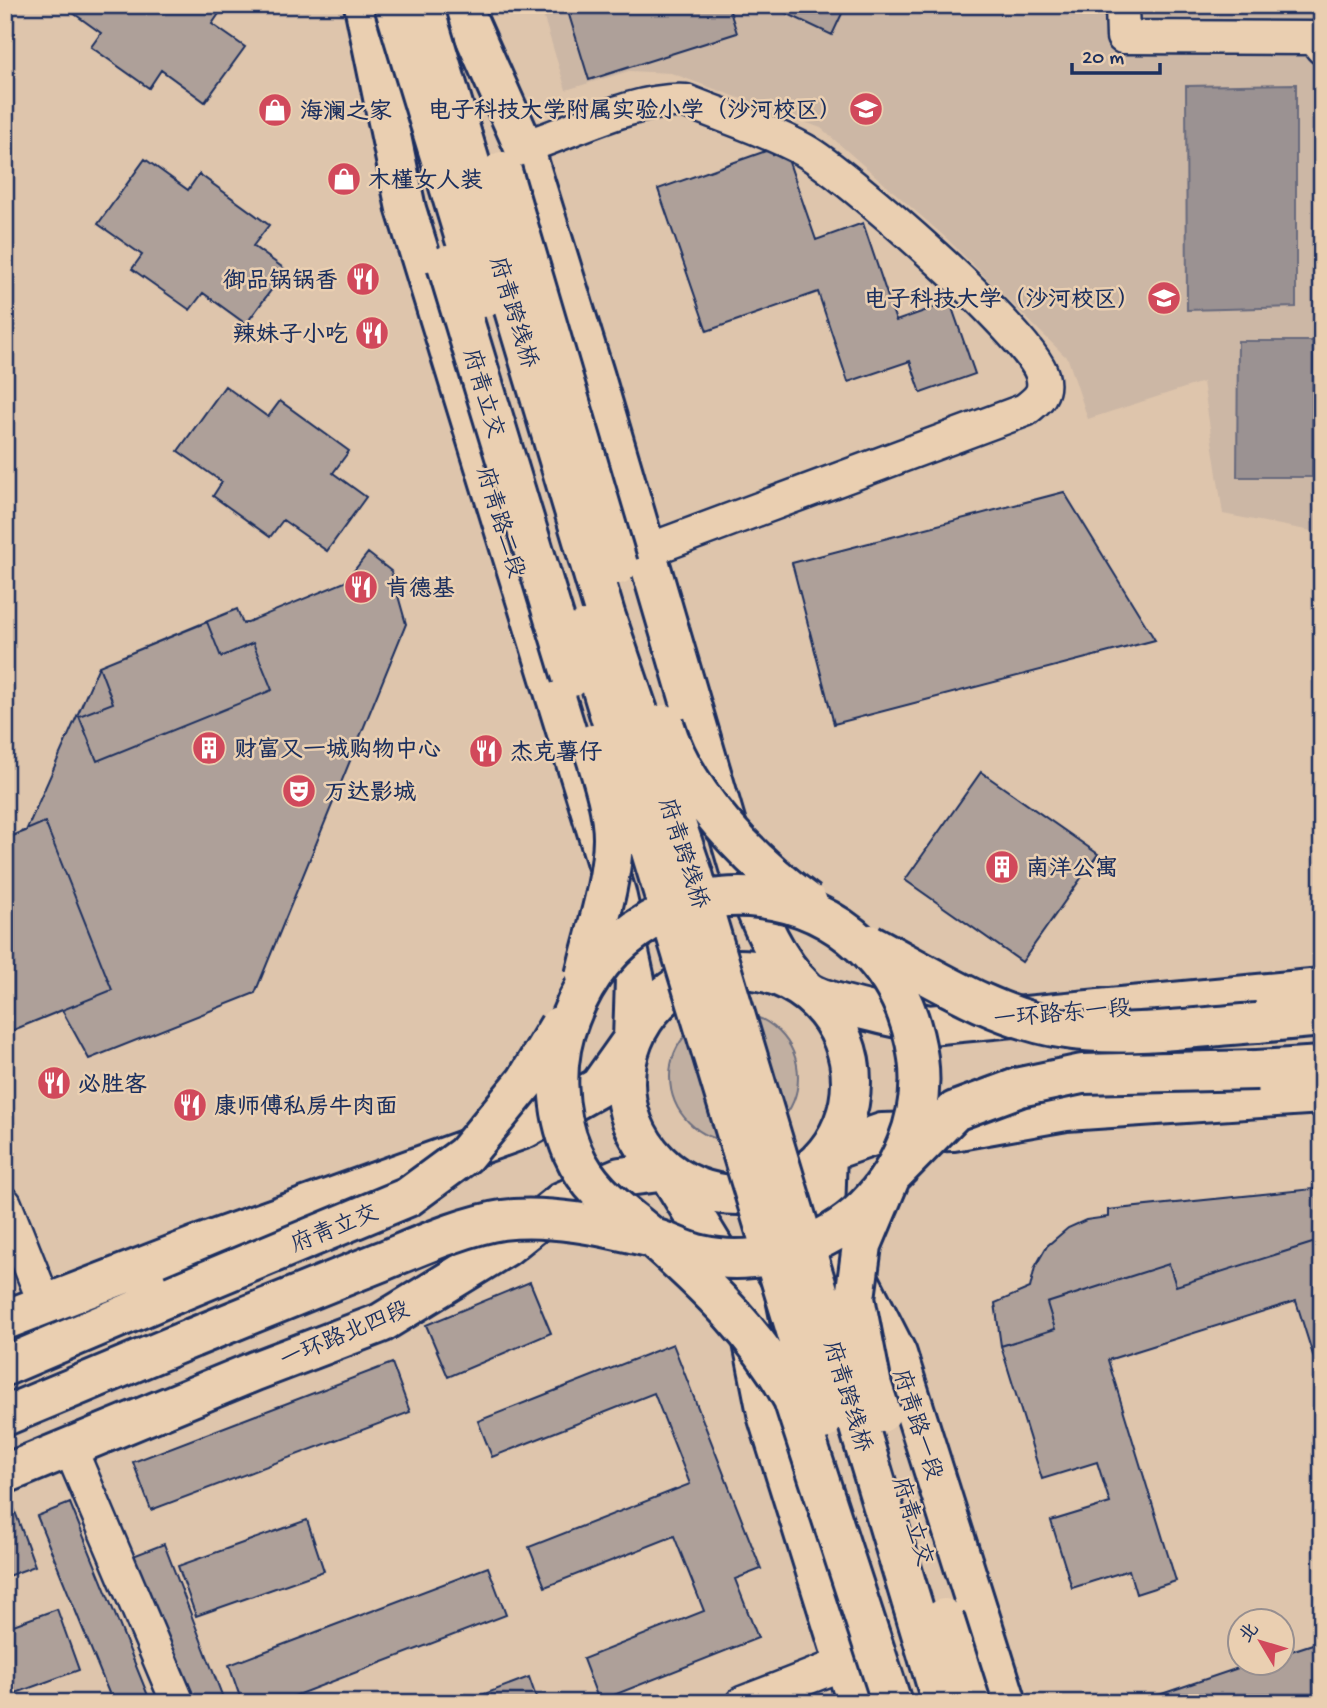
<svg xmlns="http://www.w3.org/2000/svg" width="1327" height="1708" viewBox="0 0 1327 1708" font-family="'Gochi Hand','LXGW WenKai TC',sans-serif">
<style>
.built{fill:#ccb7a5}
.green{fill:#c1afa1;stroke:#6e6f80;stroke-width:2}
.water{fill:#9b9292;stroke:#686a7d;stroke-width:2}
.building{fill:#aea099;stroke:#1b2f5e;stroke-width:2}
.lines{fill:none;stroke-linecap:round;stroke-linejoin:round}
.minor-casing{stroke:#1b2f5e;stroke-width:37}
.major-casing{stroke:#1b2f5e;stroke-width:44}
.minor{stroke:#eacfb1;stroke-width:32}
.major{stroke:#eacfb1;stroke-width:38}
.major-bridge-casing{stroke:#1b2f5e;stroke-width:44;stroke-linecap:butt}
.major-bridge{stroke:#eacfb1;stroke-width:38}
.labels{text-anchor:middle;stroke-width:5;stroke-linejoin:round;paint-order:stroke}
.poi-label{font-size:23px;font-weight:bold;fill:#1b2f5e;stroke:#eacfb1;text-anchor:start}
.street-label{font-size:23px;fill:#1b2f5e;stroke:#eacfb1}
</style>
<rect width="100%" height="100%" fill="#dec5ac"/>
<filter id="ink" filterUnits="userSpaceOnUse"><feTurbulence type="fractalNoise" baseFrequency=".0143" numOctaves="2"/><feDisplacementMap in="SourceGraphic" scale="14" xChannelSelector="R" yChannelSelector="G"/><feConvolveMatrix kernelMatrix="1 2 1 2 8 2 1 2 1" color-interpolation-filters="sRGB"/></filter>
<g filter="url(#ink)">
<path class="built" d="M540 5H1322V533L1223 514 1203 382 1088 419 1068 359 945 237 821 128 671 73 629 71 566 90Z"/>
<path class="green" d="M670 1077a64 64 0 1 1 128 0a64 64 0 1 1-128 0Z"/>
<path class="water" d="M1296 84V307L1187 310 1186 86Z
M1238 341H1313L1312 477H1237Z"/>
<path class="building" d="M62 5H225L212 24 245 47 205 102 161 70 149 88 91 47 101 33Z
M566 5H616L618 11 635 5H728L737 33 589 80Z
M769 5H846L832 35Z
M783 145 816 240 863 223 896 321 950 302 975 374 921 393 910 361 848 382 818 292 707 331 658 189Z
M145 159 188 190 199 174 269 225 253 246 286 270 246 324 203 293 190 310 132 269 142 255 98 224Z
M225 386 268 417 280 401 349 451 333 473 366 497 327 551 283 520 270 537 213 496 222 482 178 451Z
M1064 492 1155 640 834 724 792 563Z
M368 553 391 571 406 624 255 993 89 1059 62 1010 6 1033 5 839 26 831 99 666 237 609 243 624 345 582Z
M207 622 221 657 253 643 272 690 97 761 79 716 113 703 99 666Z
M981 772 1098 854 1022 962 905 880Z
M45 822 112 990 6 1033 5 839Z
M1322 1188V1240L1176 1286 1169 1264 1047 1303 1055 1329 1001 1346 995 1303 1030 1288 1035 1267 1047 1246 1068 1228 1086 1220 1108 1217V1210Z
M1322 1240V1384L1296 1301 1108 1360 1176 1581 1136 1594 1129 1570 1072 1588 1051 1521 1110 1503 1097 1462 1042 1479 1001 1346 1055 1329 1047 1303 1169 1264 1176 1286Z
M530 1282 551 1333 448 1377 426 1325Z
M673 1344 761 1569 735 1579 758 1638 599 1701 583 1659 704 1611 674 1536 545 1587 529 1547 690 1484 654 1393 492 1457 478 1421Z
M392 1363 410 1412 151 1510 133 1462Z
M70 1503 151 1703H113L37 1516Z
M13 1506 35 1566 5 1577V1509Z
M307 1520 324 1571 196 1616 178 1566Z
M164 1544 225 1703H184L128 1558Z
M488 1567 506 1615 276 1703H242L229 1665Z
M57 1609 79 1670 5 1697V1628Z
M1322 1641V1703H1135L1256 1662H1282V1654Z
M529 1677 538 1703H461Z"/>
<g class="lines">
<g class="minor-casing">
<path id="minor" d="M1122 5 1123 37 1314 38 1322 48
M524 147C574 131 634 98 686 101 725 117 768 130 804 150 844 172 1033 337 1042 375 1047 393 1038 400 1025 410L646 551
M5 1204 45 1304
M70 1448 178 1703
M742 1703 845 1663"/>
</g>
<g class="major-casing">
<path id="major" d="M461 5 524 147 595 377 739 868C756 910 772 957 805 989 818 1002 907 1020 929 1025L1322 988
M625 1082a113 113 0 1 1 226 0a113 113 0 1 1-226 0Z
M1257 1023 1322 1017
M1257 1070 1322 1066
M5 1320 194 1247 526 1128 599 1087 633 1039 635 980 616 893 406 209 364 5
M5 1366 172 1295
M5 1416 192 1338
M5 1474 255 1371 381 1323 505 1247 563 1201 620 1177 667 1171 744 1297 768 1418 857 1703
M1007 1703 897 1354 825 1213 827 1152 882 1133 953 1131 1066 1111 1322 1094"/>
</g>
<use href="#minor" class="minor"/>
<use href="#major" class="major"/>
<g class="major-bridge-casing">
<path id="major-bridge" d="M394 5 483 298
M423 5 605 614 692 871 942 1703
M502 171 618 565
M447 265 572 677
M584 630 823 1420
M664 724C685 794 750 861 808 903
M870 944C929 975 993 1017 1060 1028 1123 1039 1193 1027 1257 1023
M585 976C595 932 612 885 613 839 613 808 601 774 592 744
M172 1295 408 1197 465 1155 526 1081 559 1026
M192 1338C254 1313 317 1287 380 1262 415 1248 466 1225 502 1220 549 1214 603 1226 649 1237 667 1241 683 1251 701 1255 752 1267 817 1250 857 1215 900 1177 926 1116 918 1058 891 866 640 837 570 1018 553 1060 555 1111 573 1153 591 1194 623 1212 654 1239 707 1286 759 1336 793 1399L892 1703
M881 1413 872 1386 855 1298 862 1245 891 1176 955 1111 1020 1087 1082 1074 1257 1070
M944 1618 971 1703"/>
</g>
<use href="#major-bridge" class="major-bridge"/>
</g>
</g>
<defs>
<g id="school-disc" transform="scale(1.75)"><circle r="9.5" fill="#d1495b" stroke="#eacfb1"/><path d="M0-5L7-2L0 1L-7-2ZM-4 1L0 2.5L4 1V4Q0 6-4 4Z" fill="#fff"/></g>
<g id="shop-disc" transform="scale(1.75)"><circle r="9.5" fill="#d1495b" stroke="#eacfb1"/><path d="M-5-2.5h2.3a2.7 3.5 0 0 1 5.4 0H5L5.5 6h-11ZM-1.5-2.5h3a1.5 2.3 0 0 0-3 0Z" fill="#fff"/></g>
<g id="restaurant-disc" transform="scale(1.75)"><circle r="9.5" fill="#d1495b" stroke="#eacfb1"/><path d="M-5-6h1v4h1v-4h1v4h1v-4h1v5L-1.5 .5V6h-2V.5L-5-1ZM5-6V6H3V1.5H1.5Q1.5-4 5-6Z" fill="#fff"/></g>
<g id="university-disc" transform="scale(1.75)"><circle r="9.5" fill="#d1495b" stroke="#eacfb1"/><path d="M0-5L7-2L0 1L-7-2ZM-4 1L0 2.5L4 1V4Q0 6-4 4Z" fill="#fff"/></g>
<g id="building-disc" transform="scale(1.75)"><circle r="9.5" fill="#d1495b" stroke="#eacfb1"/><path d="M-4-6H4V6H1V3H-1V6H-4ZM-2.5-4.3h1.7v1.8h-1.7ZM.8-4.3h1.7v1.8H.8ZM-2.5-1h1.7V.8h-1.7ZM.8-1h1.7V.8H.8Z" fill="#fff"/></g>
<g id="theatre-disc" transform="scale(1.75)"><circle r="9.5" fill="#d1495b" stroke="#eacfb1"/><path d="M-5-5.5Q0-4 5-5.5V0Q5 5 0 6Q-5 5-5 0ZM-3.3-2.5H-1v1.5H-3.3ZM1-2.5H3.3v1.5H1ZM-2.8 1Q0 5.5 2.8 1Z" fill="#fff"/></g>
</defs>
<g fill-rule="evenodd">
<use href="#school-disc" x="866" y="109"/>
<use href="#shop-disc" x="275" y="110"/>
<use href="#shop-disc" x="344" y="179"/>
<use href="#restaurant-disc" x="363" y="279"/>
<use href="#university-disc" x="1164" y="298"/>
<use href="#restaurant-disc" x="372" y="333"/>
<use href="#restaurant-disc" x="361" y="587"/>
<use href="#building-disc" x="209" y="748"/>
<use href="#restaurant-disc" x="486" y="751"/>
<use href="#theatre-disc" x="299" y="791"/>
<use href="#building-disc" x="1002" y="867"/>
<use href="#restaurant-disc" x="54" y="1083"/>
<use href="#restaurant-disc" x="190" y="1105"/>
</g>
<g class="labels">
<g class="poi-label">
<text x="842" y="117" text-anchor="end">电子科技大学附属实验小学（沙河校区）</text>
<text x="300" y="118">海澜之家</text>
<text x="368" y="187">木槿女人装</text>
<text x="338" y="287" text-anchor="end">御品锅锅香</text>
<text x="1140" y="306" text-anchor="end">电子科技大学（沙河校区）</text>
<text x="348" y="341" text-anchor="end">辣妹子小吃</text>
<text x="386" y="595">肯德基</text>
<text x="234" y="756">财富又一城购物中心</text>
<text x="510" y="759">杰克薯仔</text>
<text x="324" y="799">万达影城</text>
<text x="1026" y="875">南洋公寓</text>
<text x="78" y="1091">必胜客</text>
<text x="214" y="1113">康师傅私房牛肉面</text>
</g>
<g class="street-label">
<text transform="translate(515 312) rotate(73)" y="8">府青跨线桥</text>
<text transform="translate(485 393) rotate(73)" y="8">府青立交</text>
<text transform="translate(502 522) rotate(73)" y="8">府青路二段</text>
<text transform="translate(685 853) rotate(72)" y="8">府青跨线桥</text>
<text transform="translate(1062 1012) rotate(-5)" y="8">一环路东一段</text>
<text transform="translate(334 1227) rotate(-22)" y="8">府青立交</text>
<text transform="translate(344 1333) rotate(-23)" y="8">一环路北四段</text>
<text transform="translate(849 1396) rotate(73)" y="8">府青跨线桥</text>
<text transform="translate(919 1424) rotate(72)" y="8">府青路一段</text>
<text transform="translate(914 1521) rotate(73)" y="8">府青立交</text>
</g>
</g>
<rect width="1327" height="1708" fill="none" stroke="#eacfb1" stroke-width="28"/>
<rect x="14" y="14" width="1299" height="1680" fill="none" stroke="#1b2f5e" stroke-width="2.5" filter="url(#ink)"/>
<g transform="translate(1261 1642) rotate(308)"><circle r="33" fill="#eacfb1" stroke="#978f90" stroke-width="2"/>
<path d="M0-5L12 26L0 18L-12 26Z" fill="#d1495b"/>
<text y="-10" font-size="19" font-weight="bold" text-anchor="middle" fill="#1b2f5e">北</text>
</g>
<path d="M1072 63v10h88v-10" fill="none" stroke="#1b2f5e" stroke-width="3.5"/>
<text x="1082" y="63" font-size="21" fill="#1b2f5e" stroke="#eacfb1" stroke-width="5" paint-order="stroke">20 m</text>
</svg>
